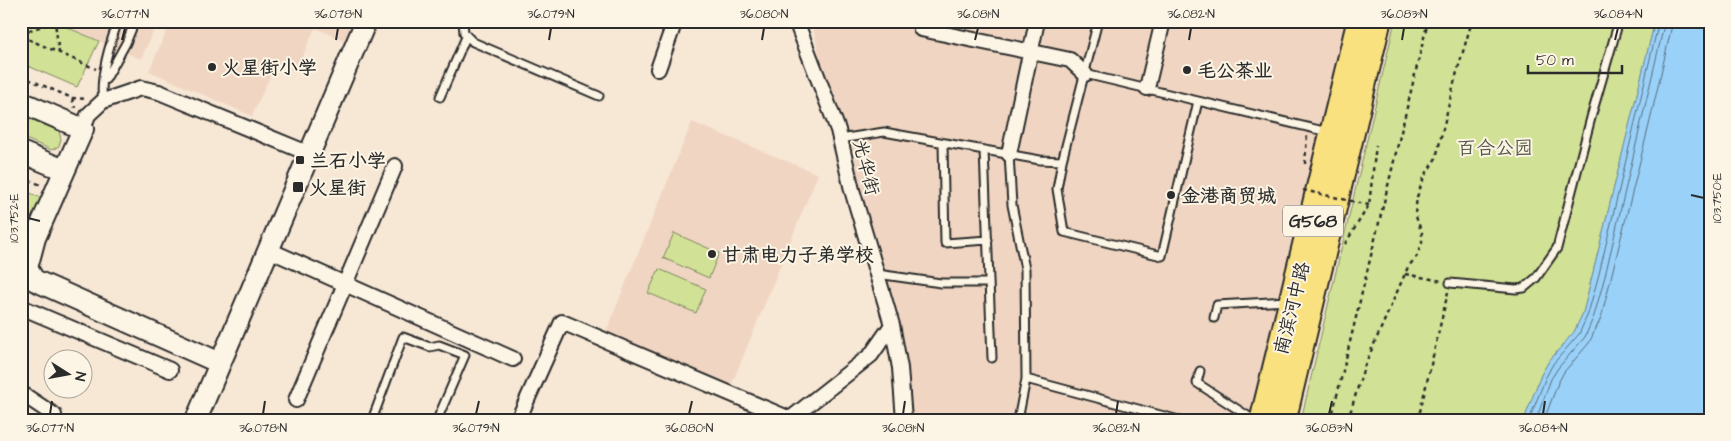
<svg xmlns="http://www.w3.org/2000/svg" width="1731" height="441" viewBox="0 0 1731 441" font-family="'Architects Daughter','LXGW WenKai TC',sans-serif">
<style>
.built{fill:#f0d6c2}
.green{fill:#d1e195;stroke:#7e8660}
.water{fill:#9ad1f9;stroke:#6e8fa7}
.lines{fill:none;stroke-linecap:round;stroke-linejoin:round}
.shore{stroke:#576d7d;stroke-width:1}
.lane-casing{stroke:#2b2b2b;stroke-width:11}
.street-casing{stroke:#2b2b2b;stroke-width:18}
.secondary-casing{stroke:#2b2b2b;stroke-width:24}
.highway-casing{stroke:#2b2b2b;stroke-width:29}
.path{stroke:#2b2b2b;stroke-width:2.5;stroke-dasharray:4 4;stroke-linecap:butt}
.lane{stroke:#fcf5e5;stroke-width:7}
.street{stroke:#fcf5e5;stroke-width:14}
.secondary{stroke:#fcf5e5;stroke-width:20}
.highway{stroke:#fae180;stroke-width:25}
.path-bridge{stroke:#2b2b2b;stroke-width:2.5;stroke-dasharray:4 4;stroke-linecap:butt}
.ticks{fill:none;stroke:#2b2b2b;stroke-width:2}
.poi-dot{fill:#2b2b2b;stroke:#fcf5e5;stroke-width:2}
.labels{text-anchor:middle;stroke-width:4;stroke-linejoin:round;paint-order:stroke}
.shield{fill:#fcf5e5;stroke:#6a6863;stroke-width:1}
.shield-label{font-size:18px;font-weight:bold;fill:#2b2b2b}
.poi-label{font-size:19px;font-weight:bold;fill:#2b2b2b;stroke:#fcf5e5;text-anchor:start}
.park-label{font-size:19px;fill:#545846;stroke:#fcf5e5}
.street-label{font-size:19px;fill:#2b2b2b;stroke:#fcf5e5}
.neatline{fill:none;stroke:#2b2b2b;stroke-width:2}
.ticks-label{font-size:12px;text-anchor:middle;fill:#2b2b2b}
</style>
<rect width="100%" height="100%" fill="#f7e7d5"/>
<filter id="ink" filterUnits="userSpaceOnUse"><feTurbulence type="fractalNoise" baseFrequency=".02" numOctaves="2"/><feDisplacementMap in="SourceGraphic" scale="10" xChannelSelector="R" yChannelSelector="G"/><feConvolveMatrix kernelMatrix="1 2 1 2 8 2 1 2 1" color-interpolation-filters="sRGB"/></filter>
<g filter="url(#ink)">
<path class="built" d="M52 21H158L141 59Z
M171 21H360L351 43 315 28 296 72 276 63 252 116 149 71Z
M811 21H1363L1279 420H904L898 368Z
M692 122 818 174 731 386 605 334Z"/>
<path class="green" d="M21 21H52L99 41 77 87 21 63Z
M1395 21H1655L1583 313 1574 332 1549 361 1541 375 1524 420H1301Z
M21 115 59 131 61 139 59 146 52 150 21 137Z
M21 189 44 199 21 251Z
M674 233 719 253 709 278 663 258Z
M659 269 706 289 696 313 648 293Z"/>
<path class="water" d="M1655 21H1710V420H1524L1541 375 1549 361 1574 332 1583 313Z"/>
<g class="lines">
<path class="shore" d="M1529 420 1546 377 1553 364 1579 334 1588 314 1599 274 1659 21
M1536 420 1551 379 1558 368 1585 337 1594 316 1605 276 1665 21
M1544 420 1558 383 1564 372 1589 343 1601 318 1650 121 1673 21"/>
<g class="lane-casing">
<path id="lane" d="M463 21 464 33 473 42 599 96
M1098 21 1062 161 1057 189 1064 232 1162 256 1198 101
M1085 74 1328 132
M106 79 126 43 135 21
M440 97 466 37
M103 101C99 78 110 43 118 21
M840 139 884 132 1040 160 1062 161
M943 143 945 243 988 240
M984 150 992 358
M1009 154 1012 205 1025 269 1026 379 1179 420
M877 274 941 283H989
M1450 283 1516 289 1524 288 1536 278 1557 248 1592 114 1619 21
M1214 318 1217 305 1288 301
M1200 371 1197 383 1254 420
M372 420 403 337 430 347 439 345 465 355 437 420
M1018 420 1026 379"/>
</g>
<g class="street-casing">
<path id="street" d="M796 21 838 130 852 190 892 325 900 368 904 420
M921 29 1070 60 1085 74
M658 69 675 21
M1147 88 1163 21
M83 129 88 115 103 101 141 88 159 92 310 154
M1009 154 1037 21
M269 250 513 359
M21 307 170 370
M21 393 54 415 51 420
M296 400 395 166
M518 420 562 322 790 419
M789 420 871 355 892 325"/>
</g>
<g class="secondary-casing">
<path id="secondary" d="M21 102 83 129 35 238 27 268 34 280 220 363
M21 152 64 170
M196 420 366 21"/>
</g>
<g class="highway-casing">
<path id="highway" d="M1263 420 1360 21
M1283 420 1378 21"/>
</g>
<path class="path" d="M21 33 55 22 59 53
M21 36 96 69
M21 76 72 98 75 108
M72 98 86 99
M1305 164 1307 135
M21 177 41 185
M1345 244 1369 205 1376 145
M1405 274 1442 281
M1331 420 1428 21
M1348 420 1364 367 1408 267 1417 256 1422 243V233L1415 214 1417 197 1424 177 1436 158 1455 79 1472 21
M1418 420 1448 292"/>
<use href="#lane" class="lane"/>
<use href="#street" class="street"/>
<use href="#secondary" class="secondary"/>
<use href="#highway" class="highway"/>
<path class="path-bridge" d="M1303 190 1369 205"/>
</g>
</g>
<path class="ticks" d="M122 40 125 28M336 40 338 28M549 40 551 28M762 40 764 28M975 40 978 28M1189 40 1191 28M1402 40 1404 28M1615 40 1618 28M1691 195 1704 198M28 218 40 221M50 414 52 401M263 414 265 401M476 414 479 401M689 414 692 401M903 414 905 401M1116 414 1118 401M1329 414 1332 401M1543 414 1545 401"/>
<g class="poi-dot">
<circle cx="212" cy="67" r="5"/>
<circle cx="1187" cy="70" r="5"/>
<rect x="295" y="155" width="10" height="10" rx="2.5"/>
<rect x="292" y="181" width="12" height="12" rx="2.5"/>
<circle cx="1171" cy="195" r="5"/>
<circle cx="712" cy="254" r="5"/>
</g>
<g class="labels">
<rect class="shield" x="1283" y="205.5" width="60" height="31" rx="4"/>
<g class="shield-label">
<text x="1313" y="227">G568</text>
</g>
<g class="poi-label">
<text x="222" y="74">火星街小学</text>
<text x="1197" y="77">毛公茶业</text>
<text x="310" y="167">兰石小学</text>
<text x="309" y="194">火星街</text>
<text x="1181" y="202">金港商贸城</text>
<text x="722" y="261">甘肃电力子弟学校</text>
</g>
<g class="park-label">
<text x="1495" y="154">百合公园</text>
</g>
<g class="street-label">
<text transform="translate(867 167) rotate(76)" y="7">光华街</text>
<text transform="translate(1291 308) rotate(-76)" y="7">南滨河中路</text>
</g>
</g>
<rect width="1731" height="441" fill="none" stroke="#fcf5e5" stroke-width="55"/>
<g transform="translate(68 374) rotate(101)"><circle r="24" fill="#fcf5e5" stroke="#a8a49b"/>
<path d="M0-4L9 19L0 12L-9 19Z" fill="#2b2b2b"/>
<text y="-8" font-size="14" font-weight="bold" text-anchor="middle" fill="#2b2b2b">N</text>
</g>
<path d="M1528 65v8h94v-8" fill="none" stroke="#2b2b2b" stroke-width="2.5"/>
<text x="1536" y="65" font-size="15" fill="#2b2b2b" stroke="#fcf5e5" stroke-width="4" paint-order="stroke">50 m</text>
<rect x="28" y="28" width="1676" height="386" class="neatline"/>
<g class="ticks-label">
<text x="125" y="18">36.077°N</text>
<text x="338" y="18">36.078°N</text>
<text x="551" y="18">36.079°N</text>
<text x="764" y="18">36.080°N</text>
<text x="978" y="18">36.081°N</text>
<text x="1191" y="18">36.082°N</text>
<text x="1404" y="18">36.083°N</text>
<text x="1618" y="18">36.084°N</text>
<text transform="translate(1717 198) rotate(-90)" y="4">103.750°E</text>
<text transform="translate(14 218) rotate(-90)" y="4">103.752°E</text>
<text x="50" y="432">36.077°N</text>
<text x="263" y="432">36.078°N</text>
<text x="476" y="432">36.079°N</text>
<text x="689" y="432">36.080°N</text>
<text x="903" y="432">36.081°N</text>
<text x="1116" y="432">36.082°N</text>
<text x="1329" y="432">36.083°N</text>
<text x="1543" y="432">36.084°N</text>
</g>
</svg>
